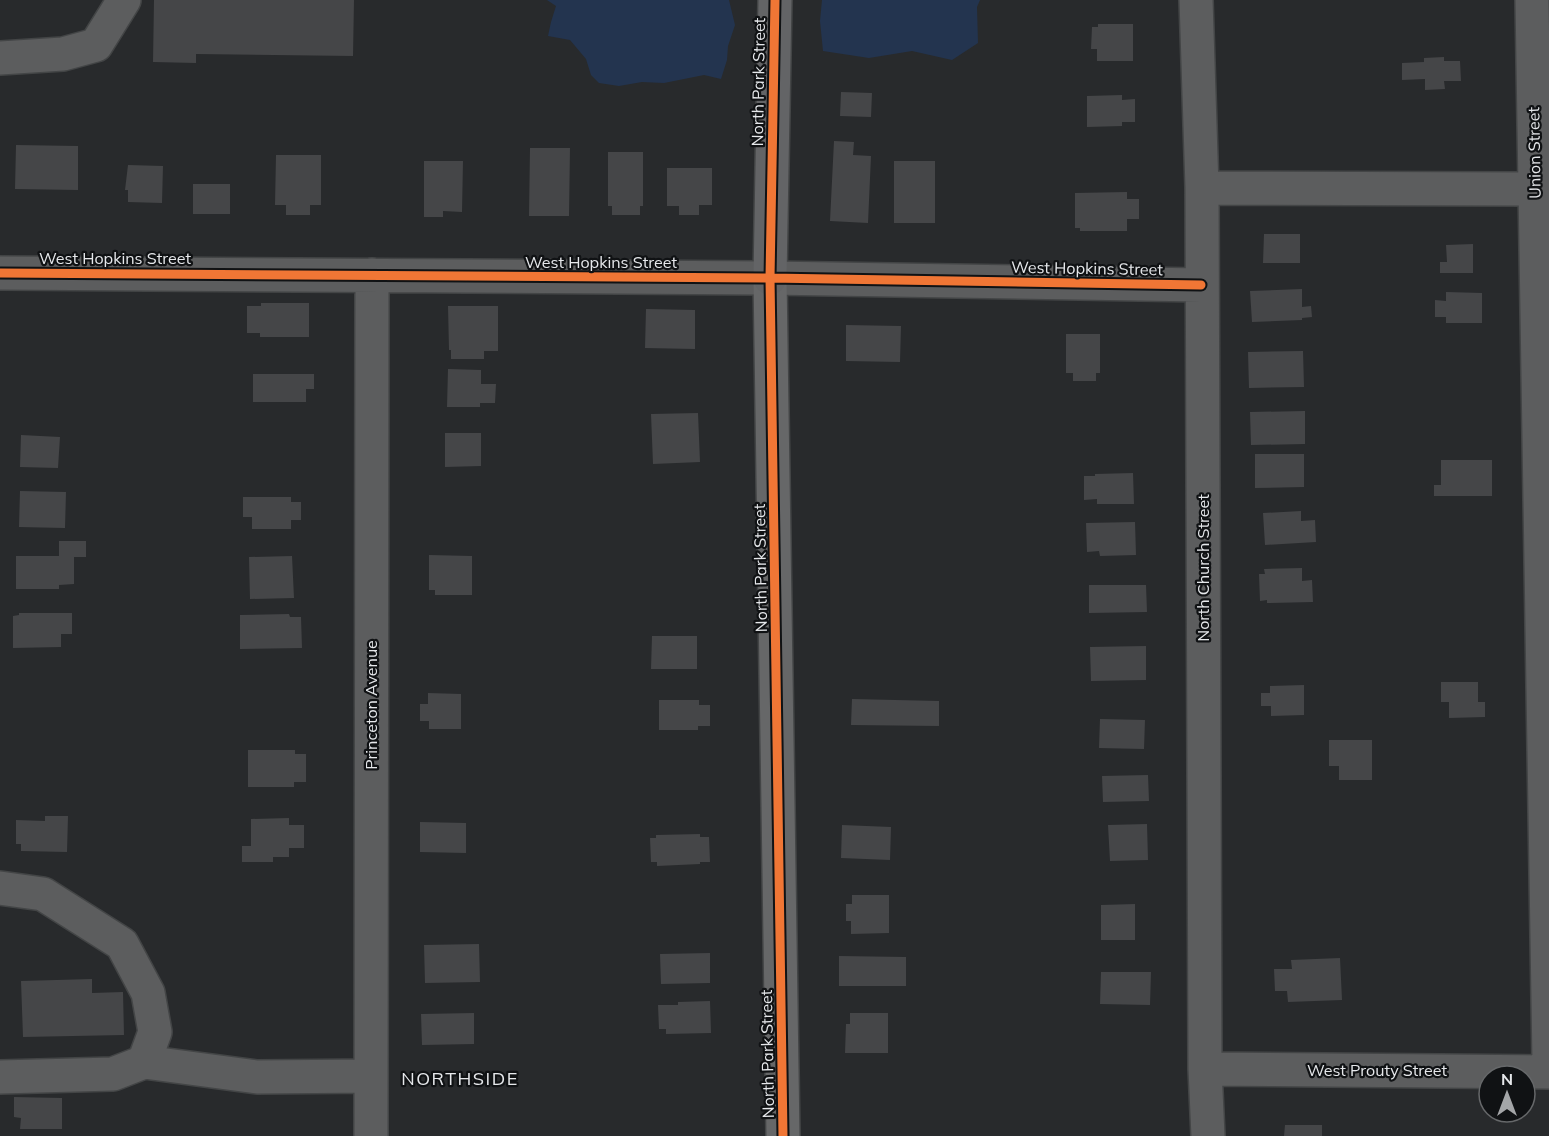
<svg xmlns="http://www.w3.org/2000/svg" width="1549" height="1136" viewBox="0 0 1549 1136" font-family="Mulish,sans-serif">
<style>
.green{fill:#23344f}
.building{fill:#454648}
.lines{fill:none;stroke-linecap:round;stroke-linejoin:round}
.minor-casing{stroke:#434546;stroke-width:36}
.major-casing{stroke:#434546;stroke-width:36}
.highway-casing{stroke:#434546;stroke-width:36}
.minor{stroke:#5c5d5e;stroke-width:33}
.major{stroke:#666768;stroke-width:33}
.highway{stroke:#636466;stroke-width:33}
.cycleway-casing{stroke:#101214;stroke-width:13}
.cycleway{stroke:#f07635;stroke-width:9}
.labels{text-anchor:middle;stroke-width:4.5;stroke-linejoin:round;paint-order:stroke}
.street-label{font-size:16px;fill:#e6e8eb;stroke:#101214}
.neighbourhood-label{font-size:18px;letter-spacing:1.5px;fill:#e6e8eb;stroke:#101214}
</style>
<rect width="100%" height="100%" fill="#282a2c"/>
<path class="green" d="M547 0H729L735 25 728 46 727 60 721 79 704 75 664 83 642 82 619 86 599 83 591 75 586 59 570 40 548 36 551 22 556 6Z
M822 0H980L977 7 978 43 952 60 912 51 869 58 823 51 820 21Z"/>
<path class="building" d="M154 0H354L353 56 196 54V63L153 62Z
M1098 24H1133V61H1097V49H1091L1092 27H1098Z
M1444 57V61H1460L1461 81H1444L1445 89 1425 90V79L1402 80V63L1424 62V58Z
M841 92 872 93 871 117 840 116Z
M1122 95V100L1135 99V122H1122V126L1087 127V96Z
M834 141 854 142 853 155 871 156 868 223 830 221Z
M16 145 78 146V190L15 189Z
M530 148H570L569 216H529Z
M608 152H643V206H640V215H612V206H608Z
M276 155H321V205H310V215H286V205H275Z
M424 161H463L462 212 443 211V217H424Z
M894 161H935V223H894Z
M128 165 163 166 162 203 128 202V190H125Z
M667 168H712V205H699V215H679V206H667Z
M193 184H230V214H193Z
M1127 192V199H1139V219H1127V231H1080V228H1075V193Z
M1264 234H1300V263H1263Z
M1473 244V273H1440V262H1447L1446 245Z
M1302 289V307L1311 306 1312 317 1302 318V320L1252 322 1250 291Z
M1446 292 1482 293V323H1446V317H1435V300L1446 301Z
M261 303H309V337H260V333H247V306H261Z
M448 306H498V351H484V359H451V350H449Z
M646 309 695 310V349L645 348Z
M846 325 901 326 900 362 846 361Z
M1066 334H1100V373H1096V381H1073V373H1066Z
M1303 351 1304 387 1249 388 1248 352Z
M448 369 481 370V384H496L495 403H480V407H447Z
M253 374H314V389H306V402H253Z
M1305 411V444L1251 445 1250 412Z
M698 413 700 462 653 464 651 414Z
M445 433H481V466L445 467Z
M21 435 60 437 58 468 20 467Z
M1255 454H1304V487L1255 488Z
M1441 460H1492V496H1434V485H1441Z
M1133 473 1134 504H1097V499L1084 500V476H1095V474Z
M20 491 66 492 65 528 19 527Z
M243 497H291V502H301V520H291V529H252V517H243Z
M1301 511V521L1315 520 1316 542 1265 545 1263 513Z
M1135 522 1136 555 1100 556 1099 551 1087 552 1086 523Z
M59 541H86V557H74V584L59 585V589H16V556H59Z
M429 555 472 556V595H435V590H429Z
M292 556 294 598 250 599 249 557Z
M1302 568V581L1312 580 1313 602 1267 603V600L1260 601 1259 574H1265L1264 569Z
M1089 585H1146L1147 612 1089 613Z
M19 613H72V634H61V647L13 648V616L19 615Z
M289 614 290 617H301L302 648 240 649V615Z
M652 636H697V669H651Z
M1146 646V680L1091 681 1090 647Z
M1441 682H1478V702H1485V717L1449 718V702H1441Z
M1304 685V715L1271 716V706H1261V693H1270V686Z
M428 693 461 694V729H429V721H420V704H428Z
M852 699 939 701V726L851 725Z
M659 700H699V705H710V726H698V730H659Z
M1100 719 1145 720 1144 749 1099 748Z
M1329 740H1372V780H1339V766H1329Z
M248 750H295V754H306V782H294V787H248Z
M1148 775 1149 801 1103 802 1102 776Z
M45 816H68L67 852 21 851V844H16V820L45 821Z
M289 818V825H304V848H289V857H273V862H242V846H251V819Z
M420 822 466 823V853L420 852Z
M1147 824 1148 860 1110 861 1108 825Z
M842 825 891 827 890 860 841 858Z
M700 834V837H709L710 862H700V864L657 866V862H651L650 838H656V835Z
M852 895H889V933L851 934V921H846V904H852Z
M1135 904V940H1101V905Z
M479 944 480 982 425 983 424 945Z
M710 953V983L661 984 660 954Z
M839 956 906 957V986H839Z
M1340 958 1342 1000 1288 1002 1287 991H1275L1274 969H1292L1291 960Z
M1101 972H1151L1150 1005 1100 1004Z
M92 979V993L123 992 124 1035 23 1037 21 981Z
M710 1001 711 1033 666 1034V1029H659L658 1005H678V1002Z
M474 1013V1044L422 1045 421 1014Z
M850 1013H888V1053H845L846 1024H850Z
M14 1097 62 1098V1129H20L21 1118 14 1117Z
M1285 1125H1322V1136H1284Z"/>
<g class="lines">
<g class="minor-casing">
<path id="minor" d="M1196 0 1202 188 1205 1069 1208 1136
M1532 0 1549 1062
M0 58 63 54 96 45 124 0
M1202 188 1549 189
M0 273 770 278 1201 285
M0 888 43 894 122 944 148 993 155 1032 144 1062 113 1074 0 1077
M144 1062 257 1077 371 1076
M1205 1069 1549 1072
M371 1136 372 275"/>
</g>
<g class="major-casing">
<path id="major" d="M770 278 783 1136"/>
</g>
<g class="highway-casing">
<path id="highway" d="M770 278 775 0"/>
</g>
<use href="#minor" class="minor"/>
<use href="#major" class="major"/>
<use href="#highway" class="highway"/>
<g class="cycleway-casing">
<path id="cycleway" d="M775 0 770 278 783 1136
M0 273 770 278 1201 285"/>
</g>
<use href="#cycleway" class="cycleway"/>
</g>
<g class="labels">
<g class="street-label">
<text transform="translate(758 82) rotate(-89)" y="6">North Park Street</text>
<text transform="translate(1534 153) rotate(-91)" y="6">Union Street</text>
<text x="115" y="264">West Hopkins Street</text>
<text x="601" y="268">West Hopkins Street</text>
<text transform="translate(1087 268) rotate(1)" y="6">West Hopkins Street</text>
<text transform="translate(760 568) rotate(-91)" y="6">North Park Street</text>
<text transform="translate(1203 568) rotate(-90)" y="6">North Church Street</text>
<text transform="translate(371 705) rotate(-90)" y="6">Princeton Avenue</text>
<text transform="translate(767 1054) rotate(-91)" y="6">North Park Street</text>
<text x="1377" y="1076">West Prouty Street</text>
</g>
<g class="neighbourhood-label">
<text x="460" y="1085">NORTHSIDE</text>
</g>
</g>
<g transform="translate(1507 1094)"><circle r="28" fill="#101214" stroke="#66686a" stroke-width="1.5"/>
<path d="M0-4.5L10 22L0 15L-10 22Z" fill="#a4a6a8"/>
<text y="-9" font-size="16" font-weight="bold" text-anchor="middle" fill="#e6e8eb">N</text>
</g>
</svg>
